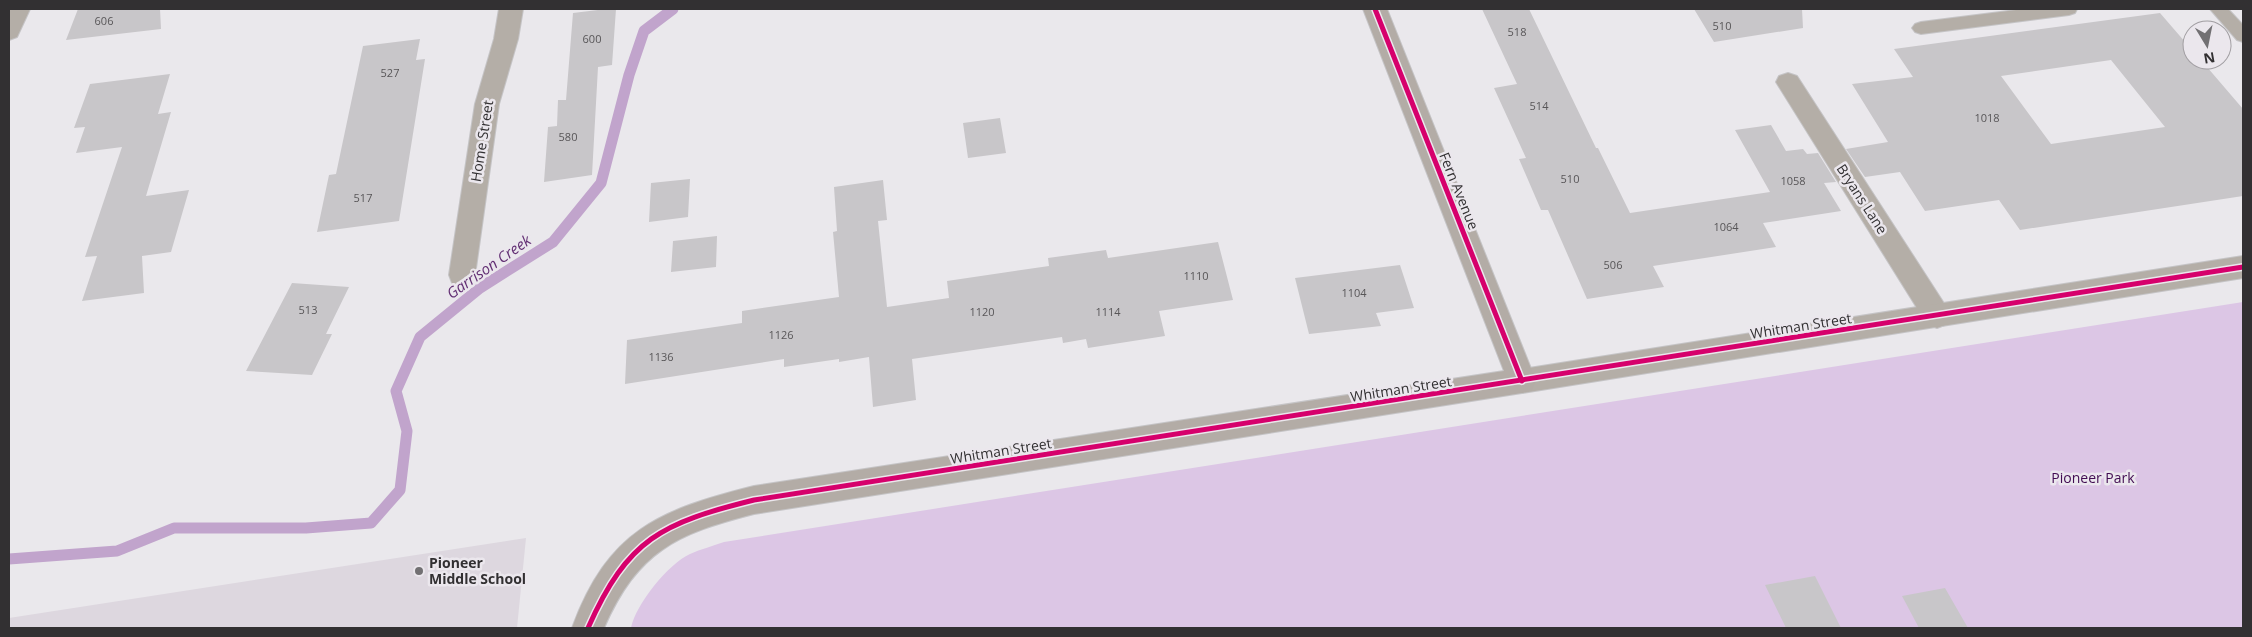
<svg xmlns="http://www.w3.org/2000/svg" width="2252" height="637" viewBox="0 0 2252 637" font-family="'Open Sans',sans-serif">
<style>
.built{fill:#ddd7df}
.green{fill:#dcc6e5}
.lines{fill:none;stroke-linecap:round;stroke-linejoin:round}
.stream{stroke:#c1a4cc;stroke-width:11}
.building{fill:#c8c6c9;fill-rule:evenodd}
.service-casing{stroke:#c5c4c6;stroke-width:2}
.minor-casing{stroke:#c5c4c6;stroke-width:2}
.tertiary-casing{stroke:#c5c4c6;stroke-width:2}
.secondary-casing{stroke:#c5c4c6;stroke-width:2}
.service{fill:#b4aea7;fill-rule:evenodd}
.minor{fill:#b4aea7;fill-rule:evenodd}
.tertiary{fill:#b4aea7;fill-rule:evenodd}
.secondary{fill:#b3aca6;fill-rule:evenodd}
.cycleway-casing{stroke:#ebe7ed;stroke-width:8}
.cycleway{stroke:#d6006c;stroke-width:5}
.poi-dot{fill:#727073;stroke:#ebe7ed;stroke-width:2}
.labels{text-anchor:middle;stroke-width:5;stroke-linejoin:round;paint-order:stroke}
.number-label{font-size:11px;fill:#585658}
.street-label{font-size:14px;fill:#323032;stroke:#ebe7ed}
.park-label{font-size:14px;fill:#420d52;stroke:#ebe7ed}
.poi-label{font-size:14px;font-weight:bold;fill:#323032;stroke:#ebe7ed;text-anchor:start}
.water-label{font-size:15px;font-style:italic;fill:#633074;stroke:#ebe7ed}
</style>
<rect width="100%" height="100%" fill="#eae8ec"/>
<path class="built" d="M526 538 517 628H9V618Z"/>
<path class="green" d="M2243 302V628H631C636 604 668 564 690 554 701 549 713 546 724 542Z"/>
<g class="lines">
<path class="stream" d="M9 559 117 551 174 528H306L371 523 400 490 407 431 396 391 420 337 480 288 553 242 601 183 629 75 644 31 673 9"/>
</g>
<path class="building" d="M78 9H160L161 29 66 40Z
M606 9H616L612 65 598 67 592 175 544 182 548 127 557 126 558 100H566L573 13Z
M1482 9H1529L1596 148H1598L1630 213 1770 192 1735 130 1771 125 1786 151 1803 149 1807 154 1818 153 1836 182 1824 183 1841 211 1763 223 1776 247 1653 266 1664 287 1587 299 1548 210H1541L1519 159 1526 158 1494 88 1517 84Z
M1694 9H1802L1803 28 1714 42Z
M2160 13 2192 50V60H2201L2243 109V196L2020 230 1999 200 1925 211 1900 172 1865 177 1846 149 1888 142 1852 84 1913 77 1894 49ZM2111 60 2165 127 2051 144 2001 76Z
M420 39 416 60 425 59 399 221 317 232 329 175 336 174 363 46Z
M170 74 158 114 171 112 146 196 189 190 171 252 142 256 144 293 82 301 97 256 85 257 122 147 76 153 85 127 74 128 90 84Z
M1000 118 1006 153 968 158 963 123Z
M690 179 688 217 649 222 651 183Z
M883 180 887 220 878 221 887 307 949 298 947 281 1049 266 1048 258 1106 250 1108 258 1218 242 1233 300 1159 311 1165 336 1088 348 1086 339 1063 343 1062 337 912 359 916 400 873 407 869 357 839 362V359L784 367V359L625 384 627 340 742 323V311L839 297 833 232 837 231 834 187Z
M717 236 716 267 671 272 673 241Z
M1400 265 1414 308 1376 313 1381 326 1309 334 1295 278Z
M292 283 349 287 326 334H332L312 375 246 371Z
M1815 576 1841 628H1786L1765 585Z
M1945 588 1968 628H1919L1902 596Z"/>
<g class="lines">
<g class="service-casing">
<path id="service" d="M2024 9H2077L2075 13 2069 15 1921 34 1915 32 1912 28 1915 24 1921 22Z
M2210 9H2228L2243 25V42L2237 40Z"/>
</g>
<g class="minor-casing">
<path id="minor" d="M9 9H30L17 37 9 40Z
M499 9H523L518 39 499 104 475 275 472 283 462 286 452 283 449 275 475 104 494 39Z
M1788 73 1797 76 1947 308 1951 316 1947 324 1937 328 1927 324 1776 82 1779 76Z"/>
</g>
<g class="tertiary-casing">
<path id="tertiary" d="M2243 256V278L1522 393 1512 390 1508 381 1512 372 1522 369Z"/>
</g>
<g class="secondary-casing">
<path id="secondary" d="M1363 9H1387L1536 381 1532 390 1522 393 754 514C676 534 638 551 604 628H572C608 530 659 510 754 486L1504 371Z"/>
</g>
<use href="#service" class="service"/>
<use href="#minor" class="minor"/>
<use href="#tertiary" class="tertiary"/>
<use href="#secondary" class="secondary"/>
<g class="cycleway-casing">
<path id="cycleway" d="M1375 9 1522 381
M588 628C628 538 662 523 754 500L2243 267"/>
</g>
<use href="#cycleway" class="cycleway"/>
</g>
<circle class="poi-dot" cx="419" cy="571" r="5"/>
<g class="labels">
<g class="number-label">
<text x="104" y="25">606</text>
<text x="1722" y="30">510</text>
<text x="1517" y="36">518</text>
<text x="592" y="43">600</text>
<text x="390" y="77">527</text>
<text x="1539" y="110">514</text>
<text x="1987" y="122">1018</text>
<text x="568" y="141">580</text>
<text x="1570" y="183">510</text>
<text x="1793" y="185">1058</text>
<text x="363" y="202">517</text>
<text x="1726" y="231">1064</text>
<text x="1613" y="269">506</text>
<text x="1196" y="280">1110</text>
<text x="1354" y="297">1104</text>
<text x="308" y="314">513</text>
<text x="982" y="316">1120</text>
<text x="1108" y="316">1114</text>
<text x="781" y="339">1126</text>
<text x="661" y="361">1136</text>
</g>
<g class="street-label">
<text transform="translate(482 141) rotate(-81)" y="5">Home Street</text>
<text transform="translate(1459 191) rotate(68)" y="5">Fern Avenue</text>
<text transform="translate(1862 199) rotate(57)" y="5">Bryans Lane</text>
<text transform="translate(1801 326) rotate(-9)" y="5">Whitman Street</text>
<text transform="translate(1401 389) rotate(-9)" y="5">Whitman Street</text>
<text transform="translate(1001 451) rotate(-9)" y="5">Whitman Street</text>
</g>
<g class="park-label">
<text x="2093" y="483">Pioneer Park</text>
</g>
<g class="poi-label">
<text x="429" y="568">Pioneer<tspan x="429" dy="16">Middle School</tspan></text>
</g>
<g class="water-label">
<text transform="translate(489 267) rotate(-35)" y="5">Garrison Creek</text>
</g>
</g>
<rect width="2252" height="637" fill="none" stroke="#323032" stroke-width="20"/>
<g transform="translate(2207 45) rotate(170)"><circle r="24" fill="#ebe7ed" stroke="#a19ea2"/>
<path d="M0-4L9 19L0 12L-9 19Z" fill="#727073"/>
<text y="-8" font-size="14" font-weight="bold" text-anchor="middle" fill="#323032">N</text>
</g>
</svg>
